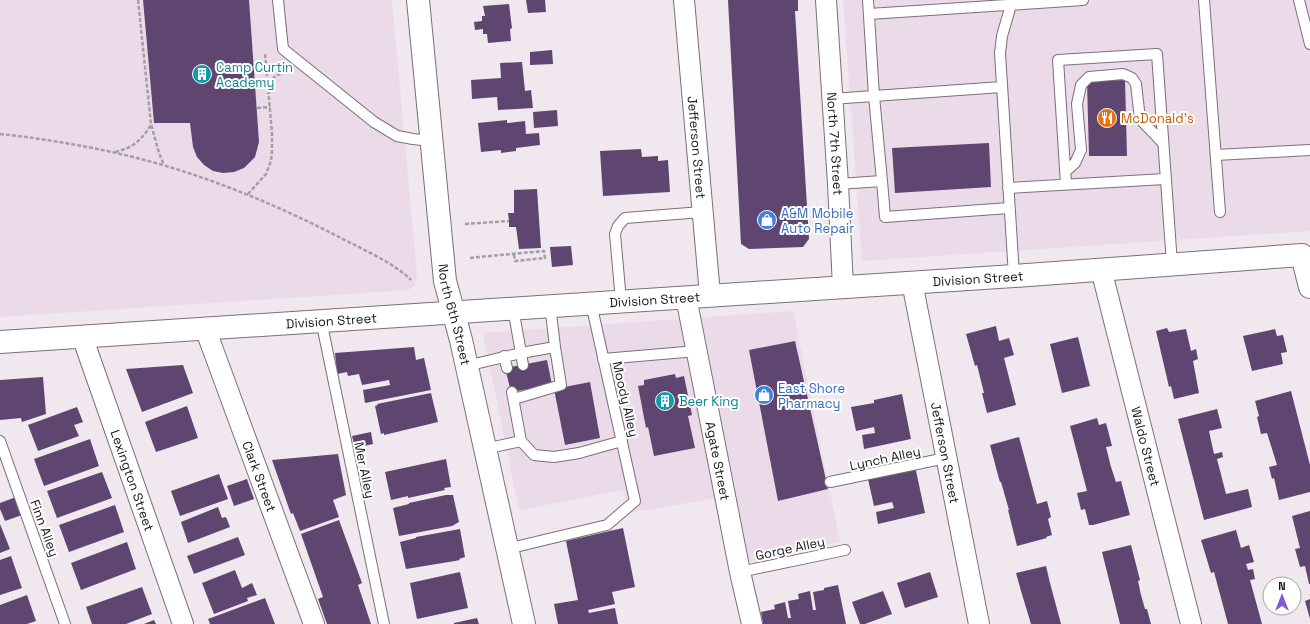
<svg xmlns="http://www.w3.org/2000/svg" width="1310" height="624" viewBox="0 0 1310 624" font-family="'Space Grotesk',sans-serif">
<style>
.built{fill:#ebdbe9}
.building{fill:#5e4671}
.lines{fill:none;stroke-linecap:round;stroke-linejoin:round}
.lane-casing{stroke:#797078;stroke-width:12}
.street-casing{stroke:#797078;stroke-width:22}
.secondary-casing{stroke:#797078;stroke-width:24}
.path{stroke:#a59ea4;stroke-width:2.5;stroke-dasharray:4 2;stroke-linecap:butt}
.lane{stroke:#fff;stroke-width:10}
.street{stroke:#fff;stroke-width:20}
.secondary{stroke:#fff;stroke-width:22}
.labels{text-anchor:middle;stroke-width:4;stroke-linejoin:round;paint-order:stroke}
.culture-label{font-size:13px;fill:#0d838f;stroke:#fff;text-anchor:start}
.food-label{font-size:13px;fill:#c56008;stroke:#fff;text-anchor:start}
.street-label{font-size:13px;fill:#1a171a;stroke:#fff}
.shop-label{font-size:13px;fill:#366cbe;stroke:#fff;text-anchor:start}
</style>
<rect width="100%" height="100%" fill="#f0e7ef"/>
<path class="built" d="M0 0H392L417 275 415 285 408 290 0 317Z
M843 0H1310V231L862 261Z
M793 311 840 542 731 566 716 498 629 513 623 490 519 510 483 333Z"/>
<path class="building" d="M143 0H249L259 142 255 157 244 168 234 172 223 173 213 171 204 165 197 157 193 147 190 123H154Z
M526 0H545L546 12 528 13Z
M728 0H798V11H795L809 239 803 247 749 249 741 244Z
M509 4 512 28 510 29 511 41 488 43 487 34H483V29L475 30 474 22 482 21V16H485L483 6Z
M552 50 553 64 530 65V52Z
M522 62 525 91 531 90 533 108 498 110 497 97 472 99 471 80 501 78 500 63Z
M1125 80 1127 156H1089L1087 81Z
M557 110 558 126 534 128 533 112Z
M507 120V123L525 121 526 134 539 133 540 145 516 148V151L501 153V150L481 152 478 123Z
M989 143 991 187 895 193 892 148Z
M641 149 642 157 658 156V161L668 160 670 192 603 196 600 151Z
M537 189 541 248 519 249 516 227H509V221L508 213H514V190Z
M571 246 573 265 552 267 550 247Z
M996 326 999 341 1009 338 1014 355 1004 358 1016 405 987 413 982 393H984L977 365 975 366 966 334Z
M1167 328 1169 332 1186 329 1191 351 1196 349 1198 359 1193 361 1199 393 1174 399 1171 386 1169 387 1156 331Z
M1275 329 1277 336 1283 335 1287 352 1281 353 1283 364 1252 371 1243 336Z
M1078 337 1090 386 1062 393 1050 344Z
M795 341 828 489 778 501 749 350Z
M414 347 416 360 424 358 431 390 365 403 363 390 390 385 389 380 362 385 359 374 348 376 347 372 337 374 335 353Z
M547 360 552 385 511 392 505 368Z
M183 365 193 393 142 412 126 369Z
M675 374 676 378 684 376 692 415 688 416 695 448 654 456 648 427 646 428 638 386 644 385V380Z
M43 377 46 414 22 422 21 418 0 420V380Z
M590 382 600 438 565 445 554 389Z
M1291 391 1310 465V492L1279 500 1274 478 1272 479 1269 467 1277 465 1267 433 1261 434 1257 417 1259 416 1255 401Z
M431 393 438 422 384 435V433L381 434 375 406 378 405 377 404Z
M902 394 911 439 864 449 862 435 875 433 874 427 856 431 851 407 874 403V400Z
M187 406 198 438 156 452 145 422Z
M77 407 83 422 74 425 79 436 38 451 28 425Z
M1217 409 1222 428 1209 431 1214 454 1222 452 1223 457 1217 459 1226 494 1248 489 1252 507 1204 520 1178 419Z
M1097 418 1099 425 1106 423 1112 446 1106 447 1111 467 1116 482 1121 481 1130 515 1093 525H1089L1085 509 1081 510 1077 493 1087 491 1070 426Z
M371 432 373 444 355 448 352 436Z
M1019 437 1037 504 1047 501 1051 517 1048 519 1052 535 1046 537 1047 538 1017 546 1008 510H1009L1001 482H1000L999 479 990 445Z
M90 439 99 466 44 486 34 459Z
M338 454 346 495 333 500 339 517 300 531 293 513 291 514 272 460Z
M446 459 451 487 444 488 445 490 408 498V496L391 500 385 472Z
M915 466 925 513 878 524 876 512 894 508 892 502 874 506 868 479 887 475 886 472Z
M102 472 112 498 57 518 47 491Z
M219 474 228 499 180 516 171 491Z
M247 479 254 499 234 506 227 486Z
M446 495H453L459 522 452 526 399 536 393 508 409 504V503Z
M16 497 22 515 5 521 0 509V503Z
M115 505 124 532 69 552 59 525Z
M218 507 222 518 226 517 230 527 188 543 181 522Z
M1310 511V584H1309L1305 566 1300 567 1295 549 1300 548 1292 516Z
M339 520 362 583 358 585 371 624H327L318 599 323 597 301 534Z
M0 524 10 549 0 553Z
M623 528 635 587 612 592 615 604 588 610 589 613 615 608 618 624H558L554 604 578 600 566 541Z
M460 529 465 557 459 559 460 560 455 561 406 569 400 542 416 538V537Z
M1236 530 1241 548 1249 545 1254 562 1246 564 1248 570 1253 569 1255 579 1250 580 1262 624H1228L1214 572 1211 573 1201 540Z
M238 537 245 555 194 574 187 556Z
M127 542 136 569 81 590 71 563Z
M1131 545 1140 580 1138 581 1141 595 1145 609H1147L1151 624H1120L1102 552Z
M11 556 22 588 0 595V560Z
M1046 566 1050 583 1061 624H1031L1021 591 1016 573Z
M235 570 242 588 252 583 257 595 247 598 248 601 214 614 202 583Z
M460 572 468 608 417 619 410 583Z
M930 572 938 597 905 608 897 583Z
M838 585 846 624H763L761 612 775 609 774 605 785 602 788 618H791L788 601 799 599 798 594 810 591 813 610H816L813 592 824 590V588Z
M142 587 152 614 126 624H92L86 607Z
M883 591 892 614 865 624H860L852 602Z
M27 595 36 621 27 624H0V605Z
M265 598 275 624H210L208 619Z
M1310 599V619L1305 601Z
M477 618 479 624H454V623Z
M154 620 156 624H144Z"/>
<g class="lines">
<g class="lane-casing">
<path id="lane" d="M278 0 283 49 374 122 397 136 413 139 431 141
M868 0 874 96 882 181
M1011 0V5L1002 36 1000 53 1014 276
M1204 0 1220 212
M1299 0 1310 44
M869 14 1083 0
M831 99 1002 87
M1216 155 1310 150
M1065 172 1075 163 1081 150 1077 104 1081 85 1089 77 1123 74 1132 78 1136 84 1140 119 1162 142
M838 184 882 181 885 217 1009 208
M1066 184 1058 60 1157 54 1172 264
M1008 188 1165 179
M621 301 615 234 618 226 625 218 702 212
M513 308 521 353 555 347 550 305
M321 320 384 624
M504 356 507 368
M603 359 697 351
M466 366 521 353 523 365
M512 392 521 441
M514 399 561 385 555 347
M0 441 65 624
M485 449 521 441 534 455 554 457 579 453 622 441
M830 482 946 458
M507 549 607 525 635 501 591 303
M740 572 845 550"/>
</g>
<g class="street-casing">
<g id="street">
<path id="s1" d="M684 0 710 295"/>
<path id="s2" d="M826 0 838 184 843 287"/>
<path id="s3" d="M1101 269 1191 624"/>
<path id="s4" d="M912 282 979 624"/>
<path id="s5" d="M686 297 740 572 752 624"/>
<path id="s6" d="M205 328 314 624"/>
<path id="s7" d="M82 336 183 624"/>
</g>
</g>
<g class="secondary-casing">
<g id="secondary">
<path id="s8" d="M418 0 445 281 461 340 524 624"/>
<path id="s9" d="M0 342 1014 276 1302 255 1310 287"/>
</g>
</g>
<path class="path" d="M138 0 151 124 159 153 164 165
M269 84 275 76 285 72
M257 108 270 107
M0 134C47 139 94 147 141 159 210 177 277 205 341 238 360 248 396 264 411 280
M115 152C132 148 143 140 151 124
M248 194 266 174 271 161 272 151V133L265 53
M465 224 509 221
M470 258 479 257 544 251 545 258 515 261 514 254"/>
<use href="#lane" class="lane"/>
<use href="#street" class="street"/>
<use href="#secondary" class="secondary"/>
</g>
<defs>
<g id="building-disc" transform="scale(1)"><circle r="9.5" fill="#0f9aa8" stroke="#fff"/><path d="M-4-6H4V6H1V3H-1V6H-4ZM-2.5-4.3h1.7v1.8h-1.7ZM.8-4.3h1.7v1.8H.8ZM-2.5-1h1.7V.8h-1.7ZM.8-1h1.7V.8H.8Z" fill="#fff"/></g>
<g id="restaurant-disc" transform="scale(1)"><circle r="9.5" fill="#e8710a" stroke="#fff"/><path d="M-5-6h1v4h1v-4h1v4h1v-4h1v5L-1.5 .5V6h-2V.5L-5-1ZM5-6V6H3V1.5H1.5Q1.5-4 5-6Z" fill="#fff"/></g>
<g id="shop-disc" transform="scale(1)"><circle r="9.5" fill="#3f7fe0" stroke="#fff"/><path d="M-5-2.5h2.3a2.7 3.5 0 0 1 5.4 0H5L5.5 6h-11ZM-1.5-2.5h3a1.5 2.3 0 0 0-3 0Z" fill="#fff"/></g>
</defs>
<g fill-rule="evenodd">
<use href="#building-disc" x="202" y="74"/>
<use href="#restaurant-disc" x="1107" y="118"/>
<use href="#shop-disc" x="767" y="220"/>
<use href="#shop-disc" x="764" y="395"/>
<use href="#building-disc" x="665" y="401"/>
</g>
<g class="labels">
<g class="culture-label">
<text x="216" y="72">Camp Curtin<tspan x="216" dy="15">Academy</tspan></text>
<text x="679" y="406">Beer King</text>
</g>
<g class="food-label">
<text x="1121" y="123">McDonald's</text>
</g>
<g class="street-label">
<text dy="5" stroke="none"><textPath href="#s2" startOffset="144">North 7th Street</textPath></text>
<text dy="5" stroke="none"><textPath href="#s1" startOffset="148">Jefferson Street</textPath></text>
<text dy="5" stroke="none"><textPath href="#s9" startOffset="980">Division Street</textPath></text>
<text dy="5" stroke="none"><textPath href="#s9" startOffset="656">Division Street</textPath></text>
<text dy="5" stroke="none"><textPath href="#s8" startOffset="317">North 6th Street</textPath></text>
<text dy="5" stroke="none"><textPath href="#s9" startOffset="332">Division Street</textPath></text>
<text transform="translate(626 399) rotate(77)" y="5">Moody Alley</text>
<text dy="5" stroke="none"><textPath href="#s3" startOffset="183">Waldo Street</textPath></text>
<text dy="5" stroke="none"><textPath href="#s4" startOffset="174">Jefferson Street</textPath></text>
<text transform="translate(885 458) rotate(-12)" y="5">Lynch Alley</text>
<text dy="5" stroke="none"><textPath href="#s5" startOffset="167">Agate Street</textPath></text>
<text transform="translate(365 470) rotate(78)" y="5">Mer Alley</text>
<text dy="5" stroke="none"><textPath href="#s6" startOffset="158">Clark Street</textPath></text>
<text dy="5" stroke="none"><textPath href="#s7" startOffset="153">Lexington Street</textPath></text>
<text transform="translate(45 528) rotate(70)" y="5">Finn Alley</text>
<text transform="translate(790 548) rotate(-12)" y="5">Gorge Alley</text>
</g>
<g class="shop-label">
<text x="781" y="218">A&amp;M Mobile<tspan x="781" dy="15">Auto Repair</tspan></text>
<text x="778" y="393">East Shore<tspan x="778" dy="15">Pharmacy</tspan></text>
</g>
</g>
<g transform="translate(1282 596)"><circle r="19" fill="#ffffff" stroke="#a3a2a3"/>
<path d="M0-3L7 15L0 10L-7 15Z" fill="#815bd5"/>
<text y="-6" font-size="11" font-weight="bold" text-anchor="middle" fill="#1a171a">N</text>
</g>
</svg>
